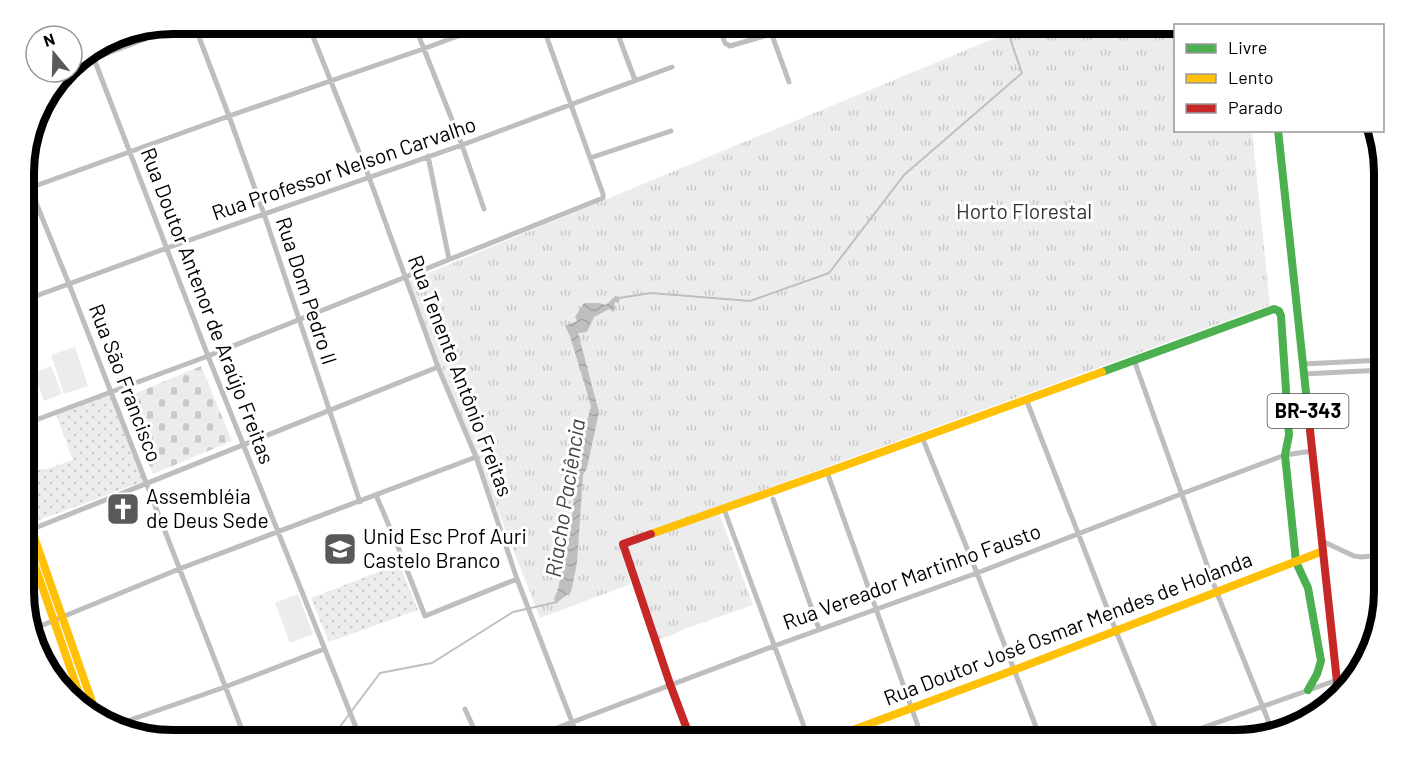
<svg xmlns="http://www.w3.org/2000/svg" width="1408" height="764" viewBox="0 0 1408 764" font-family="Barlow,sans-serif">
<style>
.grass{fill:url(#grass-dots)}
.cemetery{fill:url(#cemetery-stones)}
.park{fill:url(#park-tufts)}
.pitch{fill:#ececec}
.water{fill:url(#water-waves)}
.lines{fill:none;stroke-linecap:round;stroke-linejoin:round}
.stream{stroke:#bfbfbf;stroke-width:2}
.street{stroke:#bebebe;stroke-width:5}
.fast{stroke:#4caf50;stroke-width:8}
.slow{stroke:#ffc107;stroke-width:8}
.jam{stroke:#c62828;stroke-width:8}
.labels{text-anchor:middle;stroke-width:6;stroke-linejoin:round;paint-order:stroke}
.shield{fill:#fff;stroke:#4c4c4c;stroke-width:1.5}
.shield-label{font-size:20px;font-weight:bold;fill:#000}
.street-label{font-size:21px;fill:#000;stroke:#fff}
.park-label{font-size:21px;fill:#333;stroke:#fff}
.poi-label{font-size:21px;fill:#000;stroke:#fff;text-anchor:start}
.water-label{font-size:22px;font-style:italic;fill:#444;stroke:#fff}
.rim{fill:none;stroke:#000;stroke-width:8}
</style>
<defs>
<pattern id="grass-dots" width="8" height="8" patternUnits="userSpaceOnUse" patternTransform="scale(1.5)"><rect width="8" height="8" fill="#ececec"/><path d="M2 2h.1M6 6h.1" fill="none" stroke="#c9c9c9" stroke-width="1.8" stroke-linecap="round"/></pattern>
<pattern id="cemetery-stones" width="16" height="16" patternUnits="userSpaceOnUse" patternTransform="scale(1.5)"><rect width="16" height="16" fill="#ececec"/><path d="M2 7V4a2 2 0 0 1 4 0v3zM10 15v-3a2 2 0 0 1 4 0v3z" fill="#c9c9c9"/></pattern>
<pattern id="park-tufts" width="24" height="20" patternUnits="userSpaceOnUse" patternTransform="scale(1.5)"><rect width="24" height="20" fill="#ececec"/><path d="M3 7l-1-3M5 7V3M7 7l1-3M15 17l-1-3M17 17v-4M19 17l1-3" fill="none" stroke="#c9c9c9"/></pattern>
<pattern id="water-waves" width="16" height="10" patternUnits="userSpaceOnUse" patternTransform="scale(1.5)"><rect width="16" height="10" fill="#bfbfbf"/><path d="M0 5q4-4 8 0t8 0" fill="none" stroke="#a2a2a2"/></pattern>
</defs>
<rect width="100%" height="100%" fill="#fff"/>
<path class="grass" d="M113 394 145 481 39 520 25 482V471L47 469 73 460 56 414Z
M399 564 418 610 329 642 311 598Z"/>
<path class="cemetery" d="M201 366 232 441 153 474 122 399Z"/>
<path class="park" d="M1029 24H1234L1240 25 1176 26V130L1252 131 1270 305 717 507 753 605 687 628 675 634 655 641 623 540 619 542 631 584 540 618 442 369 437 362 439 361 409 281Z"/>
<path class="pitch" d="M75 347 88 386 64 394 51 355Z
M51 366 62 394 44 401 34 373Z
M298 594 313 634 290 643 275 603Z"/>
<path class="water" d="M615 296 620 297 619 303 615 302 614 312 609 309 594 317 587 332 578 333 599 412 587 468 583 475 577 563 571 592 556 603 554 599 558 589 563 564 559 539 566 535 571 526 578 455 591 406 570 336 565 326 577 321 575 317 584 303H599L606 305Z"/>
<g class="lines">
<path class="stream" d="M619 298 651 293 750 301 829 273 904 175 1022 73 1005 24
M332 740 333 736 380 673 432 663 513 612 557 602"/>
<path class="street" d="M194 24 229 116 264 214 360 502
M308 24 369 177 438 367 476 457 517 579 579 740
M414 24 462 145 484 209
M614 24 635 80
M718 24 725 43 730 46 771 34
M768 24 789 82
M91 51 208 356 361 740
M72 67 184 24
M428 156 449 259
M590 158 671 131
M24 173 69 284 246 740
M24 190 229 116 423 49 490 24
M25 300 167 248 462 145 672 67
M1134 360 1217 593 1272 730
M1303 364 1383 360
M1304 374 1383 370
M1026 399 1116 631 1160 740
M25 424 208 356 603 198V194L542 24
M922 437 977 573 1041 740
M827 472 923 740
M376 495 398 547 425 616 517 579
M773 499 819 629
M724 509 809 740
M25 532 438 367
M1322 541 1354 556 1361 557 1384 555
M33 629 179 569 476 457
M465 709 479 740
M113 726 225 687 324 649
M525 740 774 646 977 573 1181 494 1285 455 1312 451
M1168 740 1337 680"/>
<path class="fast" d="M1278 130 1310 430
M1102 372 1274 309 1279 311 1281 316 1289 435 1285 455 1296 562 1308 588 1321 661 1317 674 1308 690"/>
<path class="slow" d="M25 511 97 716
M651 534 827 472 1102 372
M25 537 83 705
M826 740 1014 670 1323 551"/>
<path class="jam" d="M1310 430 1338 691
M651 534 623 544 670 684 691 740"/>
</g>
<defs>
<g id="church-square" transform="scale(1.725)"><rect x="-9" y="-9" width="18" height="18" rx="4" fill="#595959" stroke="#fff"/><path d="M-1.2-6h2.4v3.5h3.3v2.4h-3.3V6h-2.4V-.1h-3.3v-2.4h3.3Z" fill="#fff"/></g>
<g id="school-square" transform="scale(1.725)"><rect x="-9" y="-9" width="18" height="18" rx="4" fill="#595959" stroke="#fff"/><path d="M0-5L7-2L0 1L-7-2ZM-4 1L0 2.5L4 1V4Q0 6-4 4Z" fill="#fff"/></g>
</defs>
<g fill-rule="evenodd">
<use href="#church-square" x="123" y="509"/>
<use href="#school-square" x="340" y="549"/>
</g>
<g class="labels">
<rect class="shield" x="1267.5" y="394" width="81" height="34" rx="4.5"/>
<g class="shield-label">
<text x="1308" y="418">BR-343</text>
</g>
<g class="street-label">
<text transform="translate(344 169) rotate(-19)" y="7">Rua Professor Nelson Carvalho</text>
<text transform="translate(306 291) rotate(72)" y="7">Rua Dom Pedro II</text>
<text transform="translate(207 306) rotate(69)" y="7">Rua Doutor Antenor de Araújo Freitas</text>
<text transform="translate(460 376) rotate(69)" y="7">Rua Tenente Antônio Freitas</text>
<text transform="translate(125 383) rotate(69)" y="7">Rua São Francisco</text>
<text transform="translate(912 577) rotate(-20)" y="7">Rua Vereador Martinho Fausto</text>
<text transform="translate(1068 629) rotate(-21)" y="7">Rua Doutor José Osmar Mendes de Holanda</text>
</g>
<g class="park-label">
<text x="1024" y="219">Horto Florestal</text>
</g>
<g class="poi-label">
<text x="146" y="504">Assembléia<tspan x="146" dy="24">de Deus Sede</tspan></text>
<text x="363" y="544">Unid Esc Prof Auri<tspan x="363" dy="24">Castelo Branco</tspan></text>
</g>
<g class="water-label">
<text transform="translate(565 498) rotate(-81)" y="8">Riacho Paciência</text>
</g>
</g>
<path d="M0 0H1408V764H0ZM173 34H1235A139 139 0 0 1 1374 173V591A139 139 0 0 1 1235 730H173A139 139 0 0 1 34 591V173A139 139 0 0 1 173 34Z" fill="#fff" fill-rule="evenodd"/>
<path class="rim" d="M173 34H1235A139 139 0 0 1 1374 173V591A139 139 0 0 1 1235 730H173A139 139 0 0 1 34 591V173A139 139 0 0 1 173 34Z"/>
<rect x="1174" y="24" width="210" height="108" fill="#ffffff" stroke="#999999" stroke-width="1.5"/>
<rect x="1186" y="44" width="30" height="9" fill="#4caf50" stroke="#999999" stroke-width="1.5"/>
<text x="1228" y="54" font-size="18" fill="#000000">Livre</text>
<rect x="1186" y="74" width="30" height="9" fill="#ffc107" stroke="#999999" stroke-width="1.5"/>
<text x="1228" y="84" font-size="18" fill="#000000">Lento</text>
<rect x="1186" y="104" width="30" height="9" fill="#c62828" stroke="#999999" stroke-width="1.5"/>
<text x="1228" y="114" font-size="18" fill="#000000">Parado</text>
<g transform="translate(54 54) rotate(341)"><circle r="28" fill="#ffffff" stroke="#999999" stroke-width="1.5"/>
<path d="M0-4.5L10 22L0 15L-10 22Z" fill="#595959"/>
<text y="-9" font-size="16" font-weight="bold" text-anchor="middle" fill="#000000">N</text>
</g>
</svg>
